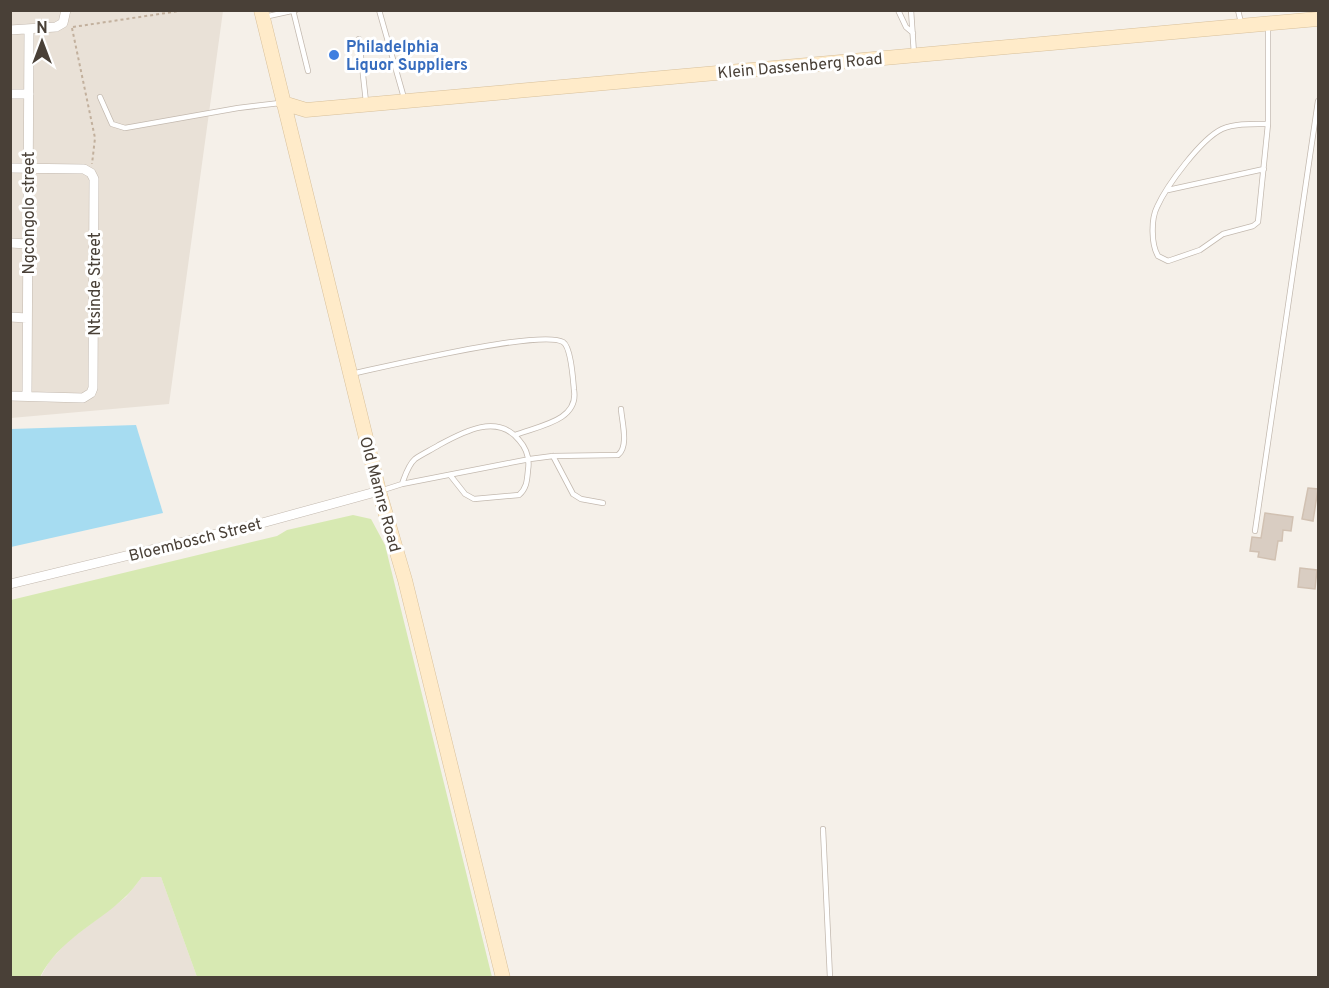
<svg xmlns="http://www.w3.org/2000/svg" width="1329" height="988" viewBox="0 0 1329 988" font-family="Overpass,sans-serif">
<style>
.residential{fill:#e9e1d7}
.green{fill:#d7e9b2}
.water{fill:#a6dcf1}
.building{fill:#d9cdc2;stroke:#d1c1b2;stroke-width:1.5}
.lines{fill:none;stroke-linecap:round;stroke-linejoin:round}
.lane-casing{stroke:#c3b9af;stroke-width:6}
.street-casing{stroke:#c3b9af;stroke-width:10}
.secondary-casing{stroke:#d8c09b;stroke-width:15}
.path{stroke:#c2b09d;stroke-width:2;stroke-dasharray:3 3;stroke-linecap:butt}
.lane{stroke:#fff;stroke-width:4.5}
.street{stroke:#fff;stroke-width:9}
.secondary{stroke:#ffebc9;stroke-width:14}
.shop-dot{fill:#3f7fe0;stroke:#fff;stroke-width:2}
.labels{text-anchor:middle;stroke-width:6;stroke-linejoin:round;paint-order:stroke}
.shop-label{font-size:16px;font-weight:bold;fill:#366cbe;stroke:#fff;text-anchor:start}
.street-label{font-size:16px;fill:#494037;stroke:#fff}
</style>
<rect width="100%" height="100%" fill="#f5f0e9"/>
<path class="residential" d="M11 11H223L169 404 11 418Z
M142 877H161L197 977 40 978 49 962 66 943 126 897Z"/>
<path class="green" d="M353 515 371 519 385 545 492 977H197L161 877H142C136 884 131 892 124 898 94 926 60 939 40 977H11V600L277 536 287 530Z"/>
<path class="water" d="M136 425 163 513 11 547V429Z"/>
<path class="building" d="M1308 488 1318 489 1313 521 1302 519Z
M1265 513 1293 517 1291 531 1283 530 1282 541H1278L1275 560 1258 557 1259 552 1250 551 1252 537 1261 538Z
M1300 568 1317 570 1315 589 1298 587Z"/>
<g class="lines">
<g class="lane-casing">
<path id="lane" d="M293 10 308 71
M379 10 404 98
M898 10 906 27 913 33
M911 10 914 54
M1238 10 1241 23
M264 17 296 10
M359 39 366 102
M100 97 112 124 125 128 238 108 280 103
M1268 124C1253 124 1236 123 1222 129 1201 139 1167 185 1157 207 1151 219 1151 244 1158 256L1168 261 1200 250 1223 234 1253 226 1258 222 1268 124V25
M1168 190 1264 169
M351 374C384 367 541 329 563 342 571 347 573 379 574 390 579 421 538 426 515 435
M553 456 573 494 581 499 603 503
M402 484C405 476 408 465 415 459 422 454 431 450 439 445 463 432 497 413 519 440 527 449 530 458 528 470 527 480 527 488 519 495L474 499 465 494 450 475
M380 491 402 484 530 459 553 456 618 455C629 447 622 422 621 409
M1255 531 1318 101
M823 829 830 978"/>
</g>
<g class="street-casing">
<path id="street" d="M10 30 56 27 63 23 66 10
M10 94H29
M10 168 84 169 91 173 94 179 93 388 91 393 83 398 10 396
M10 243 28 244
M10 317 27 318
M27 396 29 30
M10 584 262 523 379 491"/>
</g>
<g class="secondary-casing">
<path id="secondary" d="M261 10 379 491 405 580 503 978
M283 103 306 110 1318 19"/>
</g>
<path class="path" d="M73 27 186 10
M72 28 95 138 92 164"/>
<use href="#lane" class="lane"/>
<use href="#street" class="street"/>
<use href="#secondary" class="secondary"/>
</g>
<circle class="shop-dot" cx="334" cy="55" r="6"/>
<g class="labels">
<g class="shop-label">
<text x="346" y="52">Philadelphia<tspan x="346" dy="18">Liquor Suppliers</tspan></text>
</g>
<g class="street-label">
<text transform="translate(800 65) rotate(-5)" y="6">Klein Dassenberg Road</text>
<text transform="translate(28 213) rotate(-90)" y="6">Ngcongolo street</text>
<text transform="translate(94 284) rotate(-90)" y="6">Ntsinde Street</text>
<text transform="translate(381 494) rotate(75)" y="6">Old Mamre Road</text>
<text transform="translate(195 539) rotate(-14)" y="6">Bloembosch Street</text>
</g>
</g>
<rect width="1329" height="988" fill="none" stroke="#494037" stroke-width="24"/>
<g transform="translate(42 42)" stroke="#ffffff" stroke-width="4.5" paint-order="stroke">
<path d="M0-4.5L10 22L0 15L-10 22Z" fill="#494037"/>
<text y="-9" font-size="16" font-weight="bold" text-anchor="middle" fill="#494037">N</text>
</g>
</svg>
